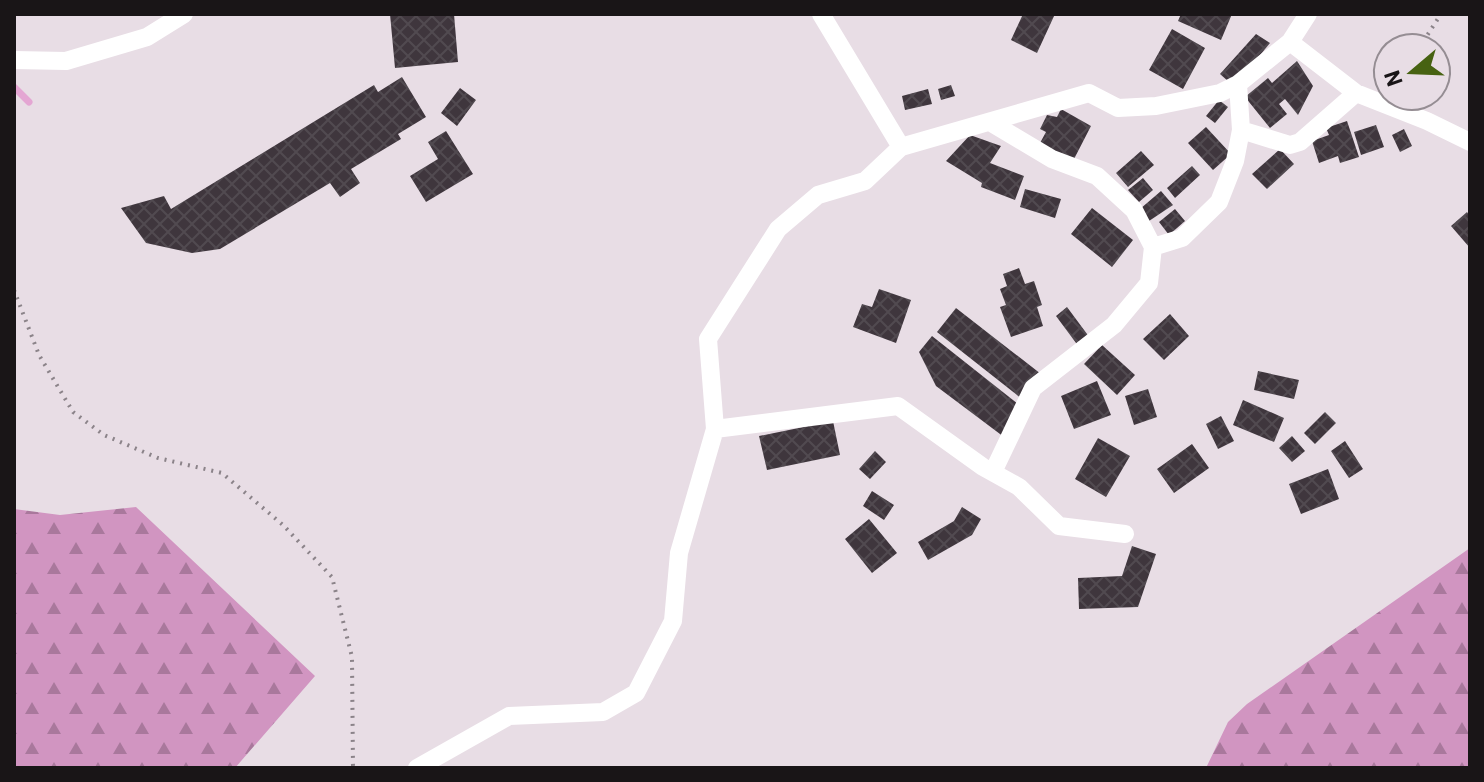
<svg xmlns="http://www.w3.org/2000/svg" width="1484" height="782" viewBox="0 0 1484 782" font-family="Barlow,sans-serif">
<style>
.forest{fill:url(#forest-firs)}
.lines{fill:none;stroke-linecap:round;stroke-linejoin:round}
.stream{stroke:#e4a6d3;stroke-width:7}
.building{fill:url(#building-cross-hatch)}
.path{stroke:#8b8389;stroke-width:4;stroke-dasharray:2 6;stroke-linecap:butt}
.street{stroke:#fff;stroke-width:18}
</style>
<defs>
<pattern id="forest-firs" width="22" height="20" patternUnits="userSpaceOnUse" patternTransform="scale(2)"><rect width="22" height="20" fill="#d195c1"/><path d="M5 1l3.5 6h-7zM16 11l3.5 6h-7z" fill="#a9789c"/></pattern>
<pattern id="building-cross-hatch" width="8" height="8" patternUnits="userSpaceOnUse" patternTransform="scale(2)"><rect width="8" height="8" fill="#3f363d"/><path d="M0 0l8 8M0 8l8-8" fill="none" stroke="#514a50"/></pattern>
</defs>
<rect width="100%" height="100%" fill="#e8dde5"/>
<path class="forest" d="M136 507 315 676 235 768H14V509L60 515Z
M1470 548V768H1206L1228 722 1247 704Z"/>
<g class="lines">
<path class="stream" d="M14 87 29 102"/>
</g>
<path class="building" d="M390 14H454L458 62 395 68Z
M1023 14H1055L1037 53 1011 40Z
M1181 14H1232L1221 40 1178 21Z
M1172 29 1205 48 1183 89 1149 70Z
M1256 34 1270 43 1251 66 1229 82 1220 74Z
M1297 61 1313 86 1298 115 1285 99 1279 104 1287 114 1270 128 1245 97 1268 78 1272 83Z
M402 77 426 117 398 134 401 139 351 169 360 183 340 197 330 183 220 249 192 253 146 243 121 208 164 196 171 209 374 85 378 92Z
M951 85 955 96 941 100 938 89Z
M460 88 476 100 457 126 441 113Z
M928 89 932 104 905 110 902 96Z
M1219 100 1228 107 1215 123 1206 116Z
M1061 109 1091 126 1073 161 1040 143 1046 132 1040 129 1047 115 1057 117Z
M1347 121 1359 157 1340 163 1338 156 1319 163 1312 141 1329 135 1326 128Z
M1376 125 1384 147 1361 155 1354 132Z
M1206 127 1231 154 1213 170 1188 143Z
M1404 129 1412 146 1400 152 1392 135Z
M446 131 473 174 426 202 410 176 438 159 428 142Z
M970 135 1001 146 990 163 1024 176 1015 200 981 187 982 183 946 161Z
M1280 149 1294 164 1267 189 1252 174Z
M1141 151 1154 165 1128 187 1116 173Z
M1192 166 1200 175 1175 198 1167 188Z
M1143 178 1153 190 1139 202 1128 190Z
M1025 189 1061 199 1055 218 1020 207Z
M1161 191 1173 205 1149 221 1140 209Z
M1092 208 1133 240 1112 267 1071 234Z
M1175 209 1185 221 1169 235 1159 222Z
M1467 212 1470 216V248L1451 226Z
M1019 268 1025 284 1034 281 1042 305 1037 307 1043 326 1011 337 1000 307 1006 305 1000 289 1007 286 1003 274Z
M879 289 911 300 896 343 853 327 862 304 872 307Z
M1067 307 1090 338 1079 347 1056 316Z
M956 308 1041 374 1022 399 937 332Z
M1170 314 1189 336 1164 360 1143 339Z
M932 336 1018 404 1004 437 936 386 919 352Z
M1102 345 1135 375 1117 395 1084 364Z
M1258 371 1299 380 1294 399 1254 390Z
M1097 381 1111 415 1074 429 1061 396Z
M1148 389 1157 417 1134 425 1125 396Z
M1243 400 1284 418 1274 442 1233 425Z
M1325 412 1336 423 1315 444 1304 433Z
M1221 416 1234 441 1218 449 1206 424Z
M833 421 840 455 767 470 759 436Z
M1292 436 1305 451 1292 462 1279 448Z
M1098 438 1130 456 1106 497 1075 479Z
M1345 441 1363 469 1349 478 1331 451Z
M1192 444 1209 468 1174 493 1157 469Z
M875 451 886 462 870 479 859 469Z
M1328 469 1339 499 1301 514 1289 484Z
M872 491 894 505 884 520 863 506Z
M962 507 981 519 972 535 928 560 918 542 954 521Z
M869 519 897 553 872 573 845 539Z
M1132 546 1156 554 1138 607 1079 609 1078 578 1122 576Z"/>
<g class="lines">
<path class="path" d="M1419 48 1441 14
M14 290 39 355 73 412 104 435 158 458 222 473 283 525 332 577 352 657 353 768"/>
<path class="street" d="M821 14 901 147
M1290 42 1356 93 1427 121 1470 142
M14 60 66 61 147 37 184 14
M990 122 1052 159 1097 176 1134 210 1153 247
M1241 130 1290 145 1300 142 1356 93
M715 429 898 406 983 467 1019 487 1059 526 1125 534
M993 472 1033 388 1114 325 1149 283 1153 247 1182 238 1219 202 1235 161 1241 130 1238 84
M417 768 509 716 603 712 636 693 673 621 679 553 715 429 708 339 778 229 818 195 865 181 901 147 1089 93 1118 108 1156 106 1220 93 1238 84 1290 42 1308 14"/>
</g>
<rect width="1484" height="782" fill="none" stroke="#191517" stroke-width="32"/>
<g transform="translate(1412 72) rotate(251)"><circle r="38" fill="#e8dde5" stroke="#958d93" stroke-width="2"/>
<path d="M0-6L14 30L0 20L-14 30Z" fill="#476212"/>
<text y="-12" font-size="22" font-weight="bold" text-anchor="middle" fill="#191517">N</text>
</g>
</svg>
